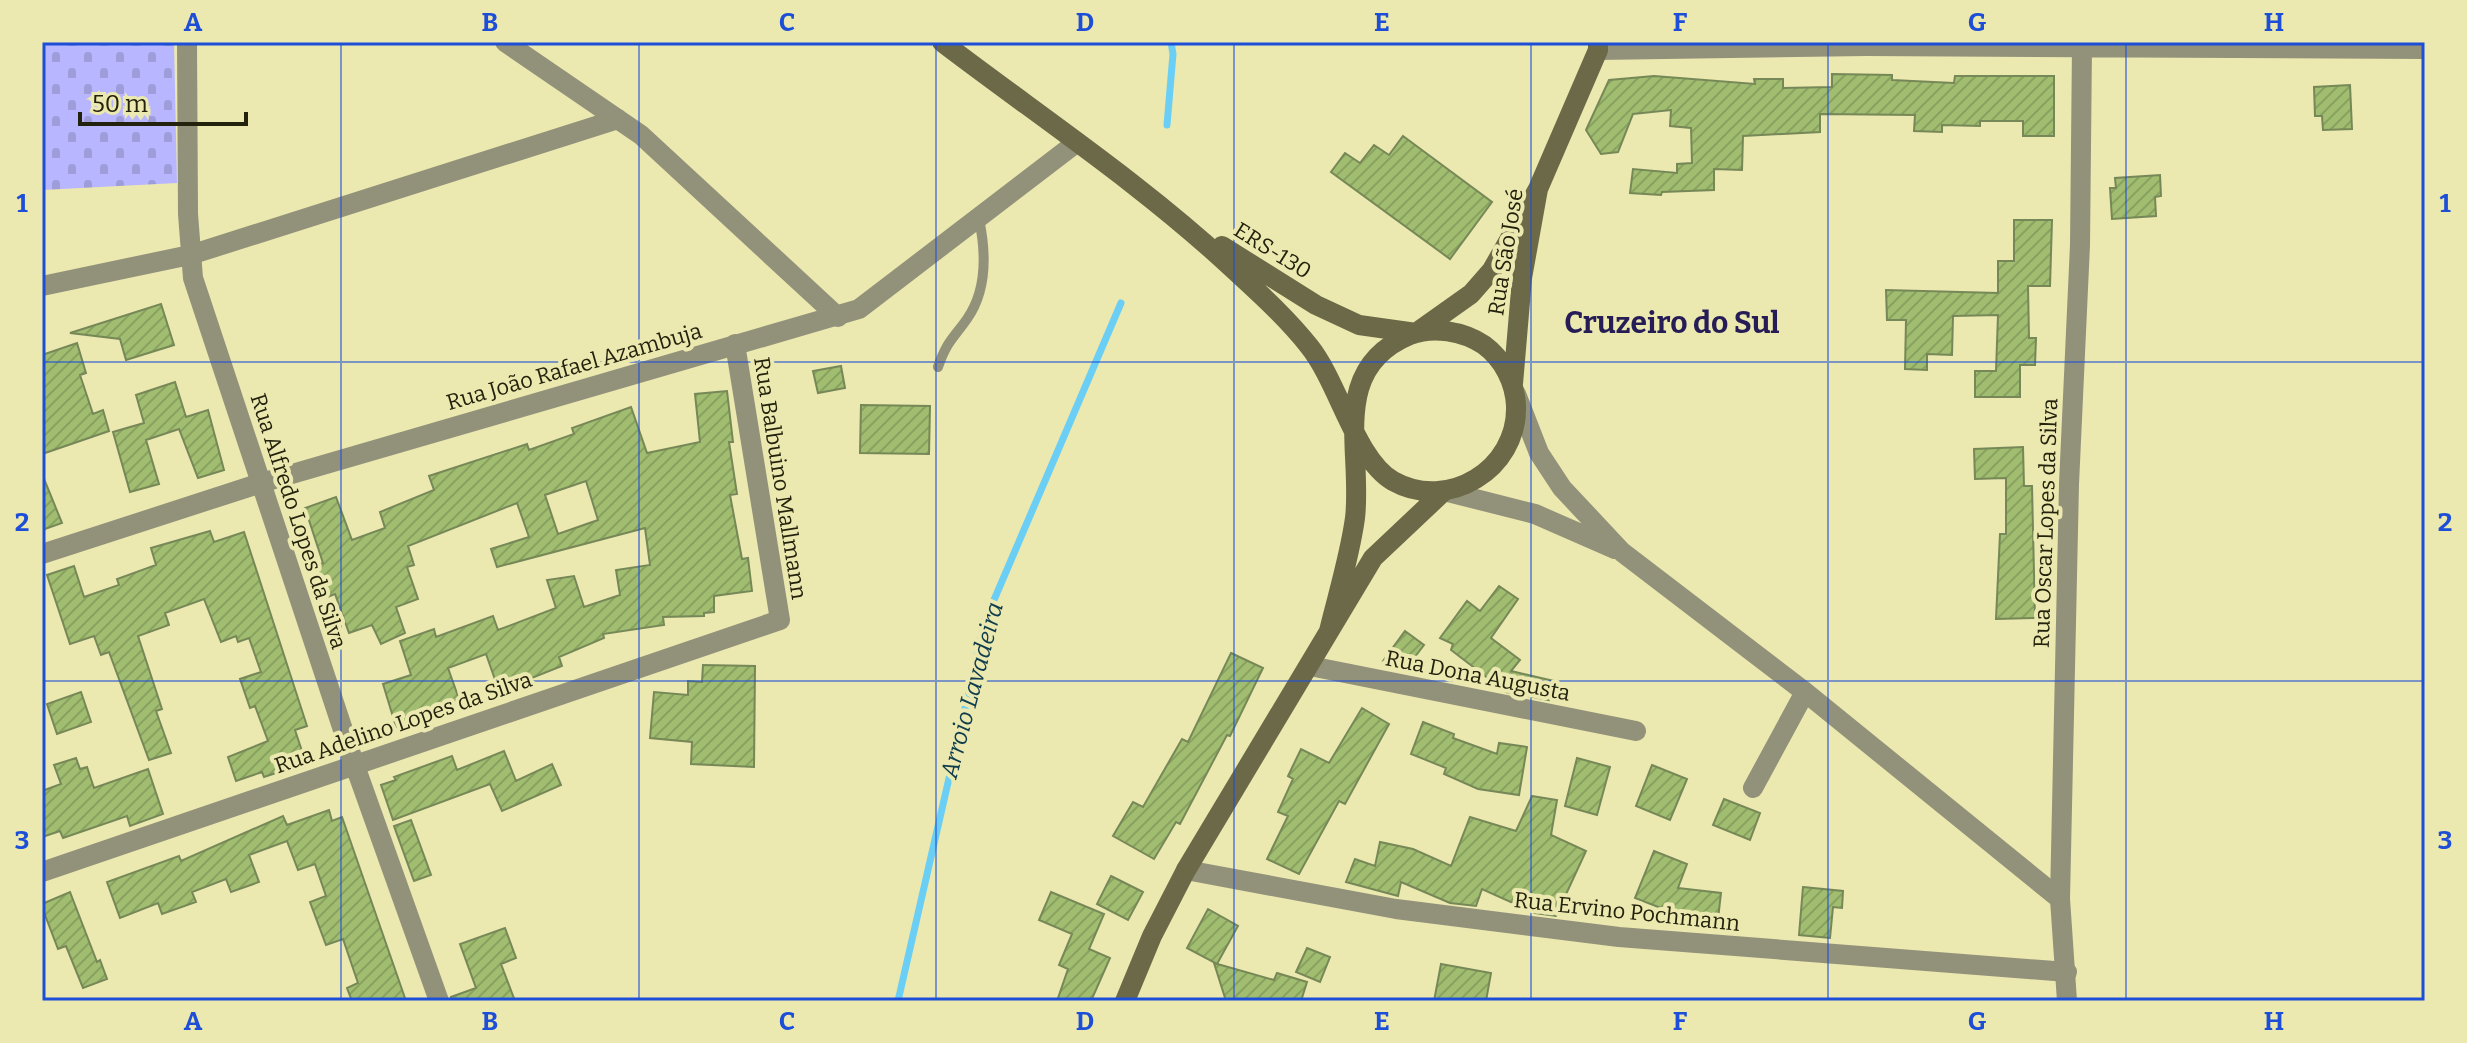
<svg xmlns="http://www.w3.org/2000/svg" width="2467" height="1043" viewBox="0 0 2467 1043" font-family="Bitter,serif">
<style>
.cemetery{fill:url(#cemetery-stones)}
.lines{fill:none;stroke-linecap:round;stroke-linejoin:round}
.stream{stroke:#6bcff5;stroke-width:7}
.building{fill:url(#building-hatch);stroke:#768857;stroke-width:2;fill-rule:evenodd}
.service{stroke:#92917a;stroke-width:10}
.minor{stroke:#92917a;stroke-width:20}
.tertiary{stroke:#92917a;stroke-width:20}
.secondary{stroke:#6b6947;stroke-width:20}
.grid{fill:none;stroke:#1d4ed8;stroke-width:2;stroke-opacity:0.55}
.labels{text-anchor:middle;stroke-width:8;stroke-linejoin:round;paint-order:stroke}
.street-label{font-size:22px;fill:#23220c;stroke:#ebe8b0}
.water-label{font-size:24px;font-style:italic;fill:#0f3c4c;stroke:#ebe8b0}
.district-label{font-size:30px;font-weight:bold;fill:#261d57;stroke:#ebe8b0}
.neatline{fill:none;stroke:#1d4ed8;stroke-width:3}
.grid-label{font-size:26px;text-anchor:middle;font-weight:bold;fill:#1d4ed8}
</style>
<defs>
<pattern id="cemetery-stones" width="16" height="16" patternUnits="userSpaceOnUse" patternTransform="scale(2)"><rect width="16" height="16" fill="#b8b6ff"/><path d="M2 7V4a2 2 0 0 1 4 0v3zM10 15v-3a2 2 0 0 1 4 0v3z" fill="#9e9cd9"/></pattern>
<pattern id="building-hatch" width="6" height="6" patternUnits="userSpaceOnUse" patternTransform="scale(2)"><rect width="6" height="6" fill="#a1bd70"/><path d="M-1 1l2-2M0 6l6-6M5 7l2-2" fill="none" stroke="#8aa260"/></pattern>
</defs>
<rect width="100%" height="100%" fill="#ebe8b0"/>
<path class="cemetery" d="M42 42H174L177 183 42 190Z"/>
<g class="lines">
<path class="stream" d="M1167 125 1173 54 1171 42
M898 1001 985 621 1121 303"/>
</g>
<path class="building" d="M1832 74 1892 75V80L1954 83 1955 76H2054V136H2023V121H1980V126L1942 125V132L1914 131 1915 115 1820 114V132L1743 136 1742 170 1714 169V190L1662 192 1661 195 1630 193 1633 169 1677 173V164L1692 163 1691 128 1670 126 1671 110 1633 114 1618 152 1601 154 1586 130 1609 80 1654 76 1755 84 1754 79H1783V88L1832 87Z
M2350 85 2352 129 2323 130 2322 116H2315L2314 87Z
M1403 136 1492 202 1450 259 1331 172 1345 153 1360 163 1374 145 1389 155Z
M2160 175 2161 196 2155 197 2156 216 2112 219 2110 188H2116L2115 178Z
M2014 220H2052L2050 286H2028L2029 338H2036L2035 365H2020V397H1975V371H1996L1998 315 1953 316 1952 355 1927 354V370L1905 369 1906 320H1887L1886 290 1998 293V261H2014Z
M161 304 174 345 126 360 120 339 70 333Z
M77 343 86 373 80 375 93 414 103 410 109 431 42 454V355Z
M841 366 845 388 818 393 813 371Z
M175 382 186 417 208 410 224 470 198 478 179 429 146 440 159 484 130 492 113 432 144 423 136 395Z
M727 391 733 442H729L737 494 730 495 742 559 748 558 752 591 714 596V612L704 613V616L663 617 664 625 603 634 604 638 559 657 562 666 499 691 486 654 448 668 459 699 396 727 383 684 411 675 400 641 434 629 436 637 493 616 498 630 556 608 547 580 574 576 584 607 620 595 616 570 650 565 645 528 497 567 491 549 529 537 517 503 408 546 414 565 407 567 418 599 396 607 405 633 381 644 372 625 349 633 335 594 325 598 314 566 323 563 305 508 336 497 352 540 385 528 380 512 434 490 429 476 527 444 529 450 574 434 572 428 631 407 647 453 700 442 695 394ZM586 481 598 520 558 534 545 495Z
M861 405 930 406 929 454 860 453Z
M2023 447 2024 486H2032L2035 618 1996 619 2000 534H2006V478L1975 479 1974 449Z
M42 474 62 523 42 530Z
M210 531 214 542 244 532 307 726 295 730 306 763 264 777 262 772 236 781 228 757 268 741 255 706 250 708 240 679 261 672 249 638 238 642 236 636 221 642 204 599 165 613 169 625 138 636 162 709 156 711 171 753 149 760 109 652 101 655 94 636 70 644 47 575 74 566 84 597 119 585 117 579 156 565 151 548Z
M1499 586 1518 599 1491 638 1520 660 1511 671 1554 681 1549 700 1506 692 1451 650 1453 644 1440 638 1467 601 1480 611Z
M1405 631 1424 645 1404 671 1383 661Z
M1231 653 1263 668 1230 736 1227 735 1180 824 1176 822 1154 859 1113 836 1133 802 1143 807 1182 739 1188 742Z
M703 665 755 666 754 767 691 764 692 742 650 738 654 692 688 695V681L702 682Z
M81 692 91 722 57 734 47 704Z
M1362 708 1389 724 1345 804 1339 801 1299 874 1267 859 1288 816 1278 812 1293 779 1288 776 1301 749 1329 763Z
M1423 722 1454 734 1453 738 1497 754 1499 743 1527 747 1519 795 1478 789 1444 774 1446 768 1411 754Z
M504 751 516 781 552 764 561 785 502 811 490 784 393 820 381 785 396 780 394 777 452 756 457 770Z
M76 758 80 769 87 767 94 788 148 769 163 814 130 826 127 816 63 838 60 831 42 837V791L61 784 54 765Z
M1577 758 1610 767 1597 815 1565 806Z
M1652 765 1687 779 1670 820 1636 806Z
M1532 796 1557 800 1551 835 1586 851 1556 916 1535 913 1482 889 1476 906 1450 903 1401 882 1398 896 1346 882 1355 859 1375 866 1380 842 1413 849 1451 866 1470 817 1516 831Z
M1724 799 1760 813 1750 840 1713 825Z
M329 810 332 821 342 817 406 1001H352L347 988 358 983 343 939 326 945 310 902 326 896 315 864 298 870 287 841 249 855 259 882 231 892 226 879 192 892 196 902 162 914 158 903 120 918 107 882 179 856 181 861 283 816 287 825Z
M411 820 431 875 414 881 394 826Z
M1654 851 1687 864 1678 888 1721 893 1717 928 1688 924 1689 919 1635 898Z
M1111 876 1143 892 1128 920 1097 904Z
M1803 887 1843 891 1842 908 1833 907 1830 938 1799 935Z
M70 892 97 962 100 960 107 979 83 988 66 946 58 949 42 907V904Z
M1051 892 1104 914 1089 949 1110 958 1091 1001H1057L1068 969 1059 965 1072 934 1039 920Z
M1208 909 1238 926 1217 964 1187 948Z
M505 928 516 958 501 964 515 1001H452L451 997 476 988 460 944Z
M1307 948 1330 957 1320 982 1296 972Z
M1214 963 1274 980 1277 973 1307 982 1301 1001H1226Z
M1441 964 1491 973 1486 1001H1434Z"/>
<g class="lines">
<path class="service" d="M938 367C947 341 953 339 967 319 988 289 986 252 979 219"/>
<path class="minor" d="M187 42 188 214 193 278 354 763 439 1001
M505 42 641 135 838 317
M42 286 190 255 618 119
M1516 394 1539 453 1562 488 1622 552 1805 692 2060 899
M1444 491 1535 514 1615 549
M1310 666 1636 731
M1753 788 1805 692
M1186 870 1396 909 1619 937 2067 972
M42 872 780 620 735 344"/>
<path class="tertiary" d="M1598 50 1866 46 2425 49
M42 554 261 483 859 309 1076 143
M2067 1001 2060 899 2069 484 2080 245 2082 46"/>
<path class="secondary" d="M942 42C1039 116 1142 184 1232 268 1259 293 1286 317 1309 346 1339 383 1355 459 1393 481 1448 512 1518 469 1516 406 1515 382 1503 359 1484 345 1463 331 1433 326 1410 335 1328 369 1363 451 1355 518 1350 555 1338 594 1329 631
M1222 246 1316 305 1359 325 1416 333 1471 294 1492 270 1538 189
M1513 384 1522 278 1538 189 1598 50V42
M1125 1001 1152 936 1186 870 1373 558 1444 491"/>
</g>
<path class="grid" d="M341 42V1001M639 42V1001M936 42V1001M1234 42V1001M1531 42V1001M1828 42V1001M2126 42V1001M42 362H2425M42 681H2425"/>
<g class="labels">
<g class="street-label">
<text transform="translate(1273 250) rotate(32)" y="8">ERS-130</text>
<text transform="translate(1505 252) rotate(-81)" y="8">Rua São José</text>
<text transform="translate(574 366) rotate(-16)" y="8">Rua João Rafael Azambuja</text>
<text transform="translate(781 478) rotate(81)" y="8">Rua Balbuino Mallmann</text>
<text transform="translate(299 521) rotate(72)" y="8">Rua Alfredo Lopes da Silva</text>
<text transform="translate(2045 523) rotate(-88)" y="8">Rua Oscar Lopes da Silva</text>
<text transform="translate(1478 675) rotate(11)" y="8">Rua Dona Augusta</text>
<text transform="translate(403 722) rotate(-19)" y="8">Rua Adelino Lopes da Silva</text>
<text transform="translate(1627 911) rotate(6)" y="8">Rua Ervino Pochmann</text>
</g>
<g class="water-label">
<text transform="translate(972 690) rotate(-75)" y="8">Arroio Lavadeira</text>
</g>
<g class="district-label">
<text x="1672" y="333">Cruzeiro do Sul</text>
</g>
</g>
<rect width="2467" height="1043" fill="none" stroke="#ebe8b0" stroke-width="88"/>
<path d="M80 112v12h166v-12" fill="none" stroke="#23220c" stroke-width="4"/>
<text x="92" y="112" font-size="24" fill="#23220c" stroke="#ebe8b0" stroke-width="6" paint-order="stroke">50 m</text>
<rect x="44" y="44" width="2379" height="955" class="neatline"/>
<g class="grid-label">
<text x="193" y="31">A</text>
<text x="490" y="31">B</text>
<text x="787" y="31">C</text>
<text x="1085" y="31">D</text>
<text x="1382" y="31">E</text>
<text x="1680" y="31">F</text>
<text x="1977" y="31">G</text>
<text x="2274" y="31">H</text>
<text x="22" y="212">1</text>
<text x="2445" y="212">1</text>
<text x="22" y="531">2</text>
<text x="2445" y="531">2</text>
<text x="22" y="849">3</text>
<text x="2445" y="849">3</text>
<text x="193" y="1030">A</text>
<text x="490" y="1030">B</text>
<text x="787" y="1030">C</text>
<text x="1085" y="1030">D</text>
<text x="1382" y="1030">E</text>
<text x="1680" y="1030">F</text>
<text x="1977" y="1030">G</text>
<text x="2274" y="1030">H</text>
</g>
</svg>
